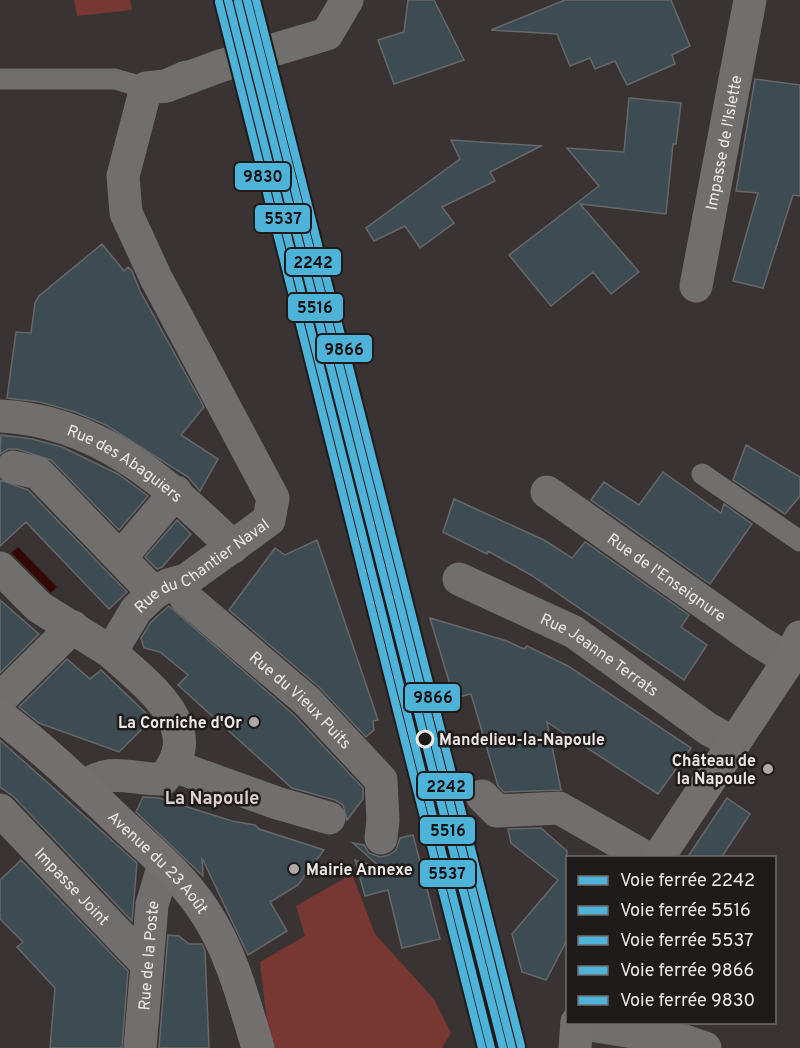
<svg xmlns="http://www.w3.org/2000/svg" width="800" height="1048" viewBox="0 0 800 1048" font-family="Overpass,sans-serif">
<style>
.green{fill:#773732}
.water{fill:#350808}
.building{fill:#3d4b53;stroke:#686768;stroke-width:1.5}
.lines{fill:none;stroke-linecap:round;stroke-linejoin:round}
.lane{stroke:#706f6e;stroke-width:21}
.street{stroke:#706f6e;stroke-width:33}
.secondary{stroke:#747070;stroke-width:33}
.primary{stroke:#726f6e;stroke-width:33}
.rail-1-casing{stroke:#1f1b1b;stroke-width:12}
.rail-2-casing{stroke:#1f1b1b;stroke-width:12}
.rail-3-casing{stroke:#1f1b1b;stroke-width:12}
.rail-4-casing{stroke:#1f1b1b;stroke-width:12}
.rail-5-casing{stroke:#1f1b1b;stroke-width:12}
.rail-1{stroke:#4db3d9;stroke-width:8}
.rail-2{stroke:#4db3d9;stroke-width:8}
.rail-3{stroke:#4db3d9;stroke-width:8}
.rail-4{stroke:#4db3d9;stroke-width:8}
.rail-5{stroke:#4db3d9;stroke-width:8}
.poi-dot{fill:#aea8a7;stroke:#1f1b1b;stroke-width:2}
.stop-dot{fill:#1f1b1b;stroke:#ede7e6;stroke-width:3}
.labels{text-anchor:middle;stroke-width:5;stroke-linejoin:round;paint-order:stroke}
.street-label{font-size:16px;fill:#ede7e6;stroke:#1f1b1b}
.poi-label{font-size:16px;font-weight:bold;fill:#ede7e6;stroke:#1f1b1b;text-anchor:end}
.stop-label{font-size:16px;font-weight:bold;fill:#ede7e6;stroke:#1f1b1b;text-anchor:start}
.neighbourhood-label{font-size:18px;font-weight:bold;fill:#dcd1d0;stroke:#1f1b1b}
.line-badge{stroke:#1f1b1b;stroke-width:2}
.pale-badge-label{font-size:16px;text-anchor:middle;font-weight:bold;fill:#111}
</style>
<rect width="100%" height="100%" fill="#393433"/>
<path class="green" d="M74 0H130L132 10 77 16Z
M352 874 375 934 434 999 451 1033 442 1048H270L260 962 305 936 296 906Z"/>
<path class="water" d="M18 547 57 587 51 593 11 553Z"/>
<path class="building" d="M408 0H434L464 60 394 84 378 40 404 32Z
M565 0H671L690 46 672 55 675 64 627 85 615 61 595 69 590 58 570 66 557 34 491 30Z
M755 79 800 85V196L793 195 763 288 733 281 758 193 736 191Z
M629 98 681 103 676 144H673L666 214 580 204 639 272 611 294 593 272 551 306 509 255 599 186 567 148 624 152Z
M451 140 541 146 490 172 495 181 442 207 454 223 420 248 405 226 374 241 366 228 460 159Z
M102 244 124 271 128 267 132 271 140 291 204 407 181 435 218 459 200 491 188 477 106 425 75 412 40 402 7 398 16 332 31 333 35 303 39 296Z
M1 435 32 439 62 447 118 474 148 496 119 530 51 460 17 449H8L0 454Z
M746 445 800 477V496L785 514 733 480Z
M663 472 721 513 724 504 752 524 710 584 591 500 604 482 639 505Z
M0 480 28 490 127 592 109 609 26 522 0 546Z
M454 499 544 540 572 558 585 542 689 615 681 627 707 645 684 680 531 575 488 551 487 554 443 532Z
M177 520 191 534 162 567 157 569 145 557Z
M317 540 378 720 373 721 374 730 366 737 319 687 229 610 275 548 285 555Z
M0 600 39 634 0 673Z
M169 606 294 715 363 788V799L347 820 343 805 335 800 292 788 178 685 188 675 160 652 144 648 141 638 151 622Z
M430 618 507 641 524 649 527 646 568 666 691 748 658 794 547 722 561 790 504 792 498 786 471 694 454 698Z
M67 659 90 679 101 670 152 719 119 752 39 723 19 707Z
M0 740 137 863 132 921 14 797 0 787Z
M143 797 159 798 232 821 255 825 259 829 324 850 298 885 270 902 287 931 248 955 202 858 203 876 136 812Z
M727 798 750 814 721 858H687Z
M541 828 567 851V940L546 980 522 972 512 934 558 880 511 843 508 829Z
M413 835 440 939 402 948 388 890 365 896 355 860 381 868 353 843 364 845 369 853 380 857 389 855 396 850 400 838Z
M21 860 128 971 122 1048H50L55 988 17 947 23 942 0 919V880Z
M168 935 179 936 189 944H202L205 951 209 1048H159Z"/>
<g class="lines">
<path class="lane" d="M0 79H115L146 88
M702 474 800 541"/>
<g class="street">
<path d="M186 77 166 86 220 66 327 34 347 0"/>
<path id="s1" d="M696 286 750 0"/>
<path id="s2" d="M0 416C97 420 166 482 233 547"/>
<path d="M13 467 38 473 154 593"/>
<path id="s3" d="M547 492 758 641 789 660"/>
<path d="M121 557 176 492"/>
<path d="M0 568 39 607 111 652"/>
<path id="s4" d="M459 579 574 632 708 729 734 743"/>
<path id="s5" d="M177 583 186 598 307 701 381 780 383 820 381 838"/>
<path d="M0 699 73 627"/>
<path d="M174 766 277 803 329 818"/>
<path id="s6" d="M83 787C113 766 130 780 163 779 209 727 147 686 111 652L136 610 154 593 168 585 186 580 269 520 273 498 156 278 126 213 123 176 146 88 166 86"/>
<path d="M482 796 497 811 559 808 647 858"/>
<path id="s7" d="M0 810 145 962"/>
<path d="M577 1023 678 1039 705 1048"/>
<path id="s8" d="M140 1048 152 905 164 864"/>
</g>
<path class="secondary" id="s9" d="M0 716C44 749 83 787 123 825 152 852 184 879 205 912 232 953 244 1002 258 1048"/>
<path class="primary" d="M658 858 789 660 800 637
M575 1048 577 1022"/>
<g class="rail-1-casing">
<path id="rail-1" d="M247 0 512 1048"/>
</g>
<g class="rail-2-casing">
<path id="rail-2" d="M238 2 503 1048"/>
</g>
<g class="rail-3-casing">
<path id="rail-3" d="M228 0 491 1048"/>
</g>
<g class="rail-4-casing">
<path id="rail-4" d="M256 0 521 1046"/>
</g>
<g class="rail-5-casing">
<path id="rail-5" d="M219 2 482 1048"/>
</g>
<use href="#rail-1" class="rail-1"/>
<use href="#rail-2" class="rail-2"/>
<use href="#rail-3" class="rail-3"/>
<use href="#rail-4" class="rail-4"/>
<use href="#rail-5" class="rail-5"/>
</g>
<g class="poi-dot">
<circle cx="254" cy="722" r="6"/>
<circle cx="768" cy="769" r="6"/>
<circle cx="294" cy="869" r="6"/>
</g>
<circle class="stop-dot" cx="425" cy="739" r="8"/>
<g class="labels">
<g class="street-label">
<text dy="6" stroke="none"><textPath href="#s1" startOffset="146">Impasse de l'Islette</textPath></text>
<text dy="6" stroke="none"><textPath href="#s2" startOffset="136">Rue des Abaguiers</textPath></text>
<text dy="6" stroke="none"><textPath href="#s6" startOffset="369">Rue du Chantier Naval</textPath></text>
<text dy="6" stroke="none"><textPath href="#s3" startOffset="147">Rue de l'Enseignure</textPath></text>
<text dy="6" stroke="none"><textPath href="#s4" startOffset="160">Rue Jeanne Terrats</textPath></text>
<text dy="6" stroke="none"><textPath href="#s5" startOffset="171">Rue du Vieux Puits</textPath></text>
<text dy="6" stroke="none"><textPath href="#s9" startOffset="216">Avenue du 23 Août</textPath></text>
<text dy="6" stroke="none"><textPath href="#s7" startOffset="105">Impasse Joint</textPath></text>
<text dy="6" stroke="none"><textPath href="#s8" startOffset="93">Rue de la Poste</textPath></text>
</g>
<g class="poi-label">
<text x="242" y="728">La Corniche d'Or</text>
<text x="756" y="766">Château de<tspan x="756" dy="18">la Napoule</tspan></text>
<text x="306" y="875" text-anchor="start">Mairie Annexe</text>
</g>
<g class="stop-label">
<text x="439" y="745">Mandelieu-la-Napoule</text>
</g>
<g class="neighbourhood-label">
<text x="212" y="804">La Napoule</text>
</g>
</g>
<g class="line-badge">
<rect x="234" y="162" width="57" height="29" rx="6" fill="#4db3d9"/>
<rect x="254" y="204" width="57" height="29" rx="6" fill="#4db3d9"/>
<rect x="285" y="248" width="57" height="28" rx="6" fill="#4db3d9"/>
<rect x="287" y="293" width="57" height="29" rx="6" fill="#4db3d9"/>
<rect x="316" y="334" width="57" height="29" rx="6" fill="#4db3d9"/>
<rect x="404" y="683" width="57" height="29" rx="6" fill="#4db3d9"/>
<rect x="417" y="772" width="57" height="28" rx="6" fill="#4db3d9"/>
<rect x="419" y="816" width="57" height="29" rx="6" fill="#4db3d9"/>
<rect x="419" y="859" width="57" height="29" rx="6" fill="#4db3d9"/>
</g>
<g class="pale-badge-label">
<text x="263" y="182">9830</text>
<text x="283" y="224">5537</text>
<text x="313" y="268">2242</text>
<text x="315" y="313">5516</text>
<text x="344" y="355">9866</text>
<text x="433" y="703">9866</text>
<text x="446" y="792">2242</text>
<text x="448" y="836">5516</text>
<text x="447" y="879">5537</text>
</g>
<rect x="566" y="856" width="210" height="168" fill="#1f1b1b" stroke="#716d6c" stroke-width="1.5"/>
<rect x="578" y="876" width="30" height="9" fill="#4db3d9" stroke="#716d6c" stroke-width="1.5"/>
<text x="620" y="886" font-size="18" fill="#ede7e6">Voie ferrée 2242</text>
<rect x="578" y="906" width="30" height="9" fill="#4db3d9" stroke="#716d6c" stroke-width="1.5"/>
<text x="620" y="916" font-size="18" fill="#ede7e6">Voie ferrée 5516</text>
<rect x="578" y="936" width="30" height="9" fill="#4db3d9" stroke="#716d6c" stroke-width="1.5"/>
<text x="620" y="946" font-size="18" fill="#ede7e6">Voie ferrée 5537</text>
<rect x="578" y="966" width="30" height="9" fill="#4db3d9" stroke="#716d6c" stroke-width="1.5"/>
<text x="620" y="976" font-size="18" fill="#ede7e6">Voie ferrée 9866</text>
<rect x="578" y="996" width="30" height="9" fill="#4db3d9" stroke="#716d6c" stroke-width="1.5"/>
<text x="620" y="1006" font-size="18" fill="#ede7e6">Voie ferrée 9830</text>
</svg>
